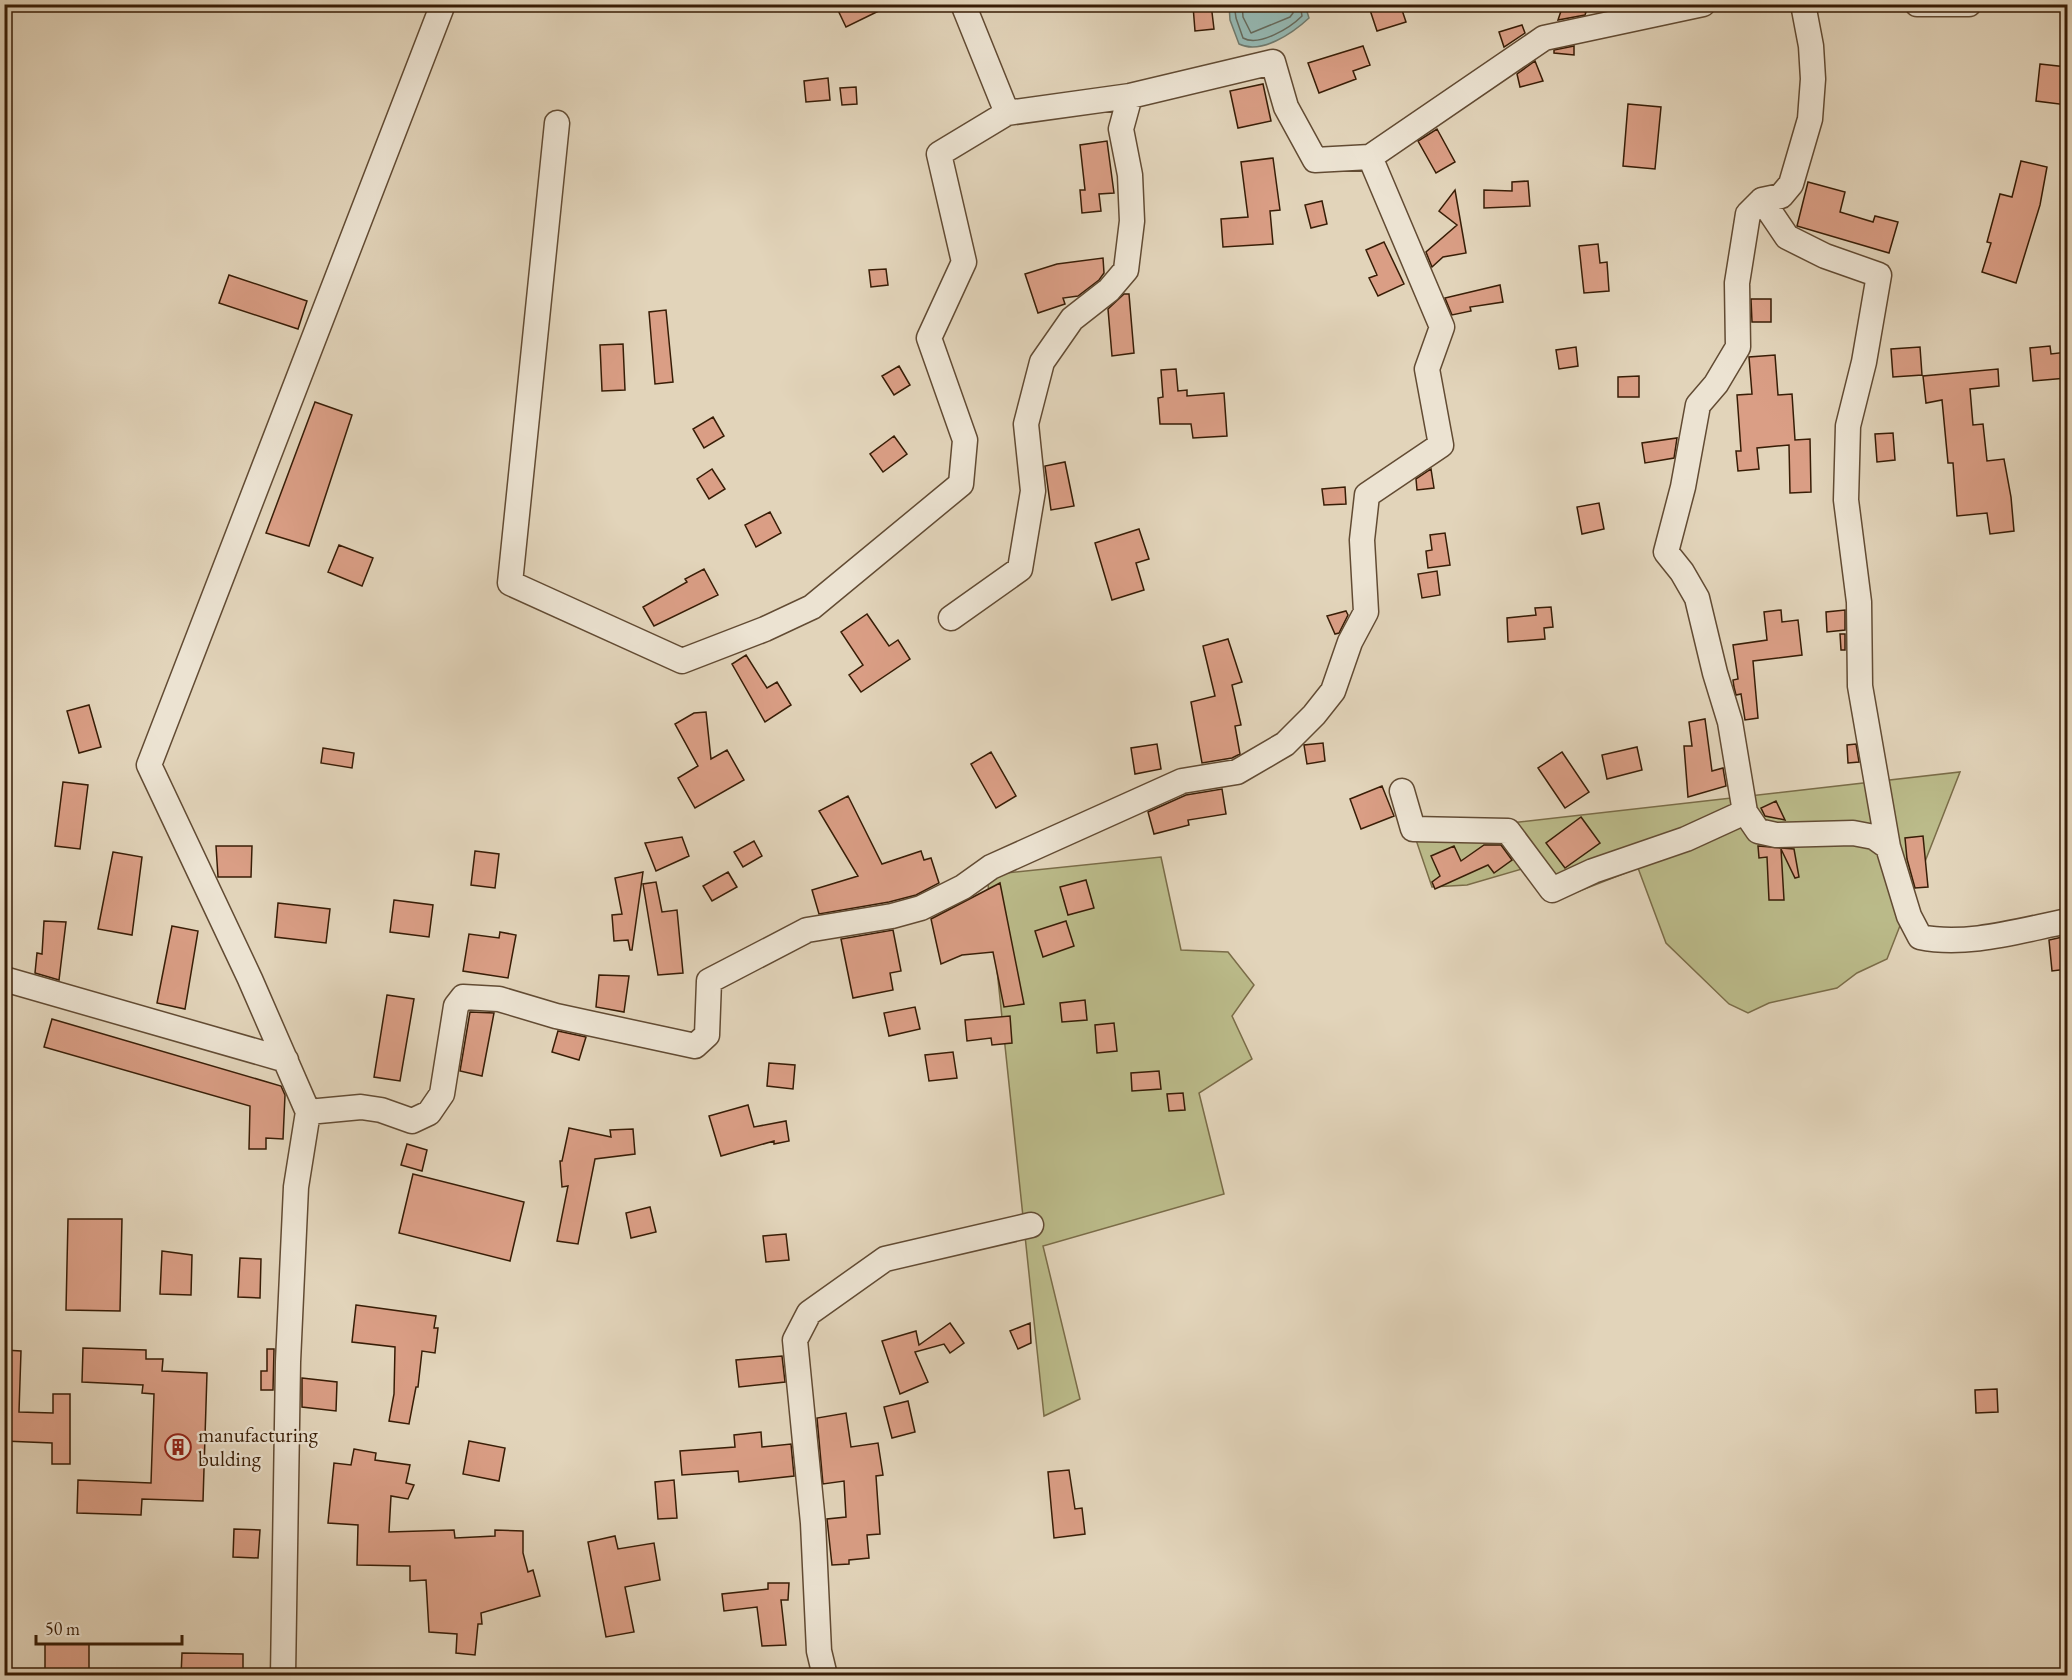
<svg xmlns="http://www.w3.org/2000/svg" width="2072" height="1680" viewBox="0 0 2072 1680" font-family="'EB Garamond',serif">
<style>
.green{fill:#bbbb8a;stroke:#7a6c48;stroke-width:1.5}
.water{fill:#95b8b2;stroke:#707a6d;stroke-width:1.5}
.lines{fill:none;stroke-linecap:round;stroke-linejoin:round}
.shore{stroke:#666a5c;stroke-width:1.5}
.building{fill:#da9e85;stroke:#381d06;stroke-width:1.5}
.minor-casing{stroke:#624b33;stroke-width:27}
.minor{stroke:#ece3d2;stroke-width:24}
.labels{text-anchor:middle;stroke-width:4.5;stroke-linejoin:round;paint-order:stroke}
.poi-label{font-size:21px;fill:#381d06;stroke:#ece3d2;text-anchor:start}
</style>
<rect width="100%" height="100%" fill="#e2d4ba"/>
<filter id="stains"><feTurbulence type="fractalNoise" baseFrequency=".00333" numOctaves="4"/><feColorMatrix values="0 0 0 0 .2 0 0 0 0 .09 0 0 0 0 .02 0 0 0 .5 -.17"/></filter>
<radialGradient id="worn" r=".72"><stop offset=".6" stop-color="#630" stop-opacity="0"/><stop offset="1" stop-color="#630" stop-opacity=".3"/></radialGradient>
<path class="green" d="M1960 772 1887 959 1857 973 1837 988 1769 1003 1748 1013 1729 1004 1666 943 1638 868 1551 902 1525 868 1467 885 1432 887 1414 834Z
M1161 857 1181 950 1228 952 1254 985 1232 1016 1252 1059 1199 1093 1224 1194 1043 1246 1080 1399 1044 1416 987 875Z"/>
<path class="water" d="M1229 5H1305L1309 18C1293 33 1261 55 1239 44L1230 20Z"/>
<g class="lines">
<path class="shore" d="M1234 4 1236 18 1243 38C1259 47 1290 28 1302 16L1300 4
M1242 4 1243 17 1251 33 1290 17 1293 13 1292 4"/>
</g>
<path class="building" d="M835 4H893L846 27Z
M1211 4 1214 29 1195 31 1193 6Z
M1368 4H1400L1406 22 1377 31Z
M1563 5 1586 12 1585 15 1558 20Z
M1522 25 1525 33 1504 47 1499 32Z
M1363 46 1370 65 1353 71 1356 79 1319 93 1308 63Z
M1574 46V55L1554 53V50Z
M1535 61 1543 81 1520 87 1517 74Z
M2040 64 2067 67V105L2036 101Z
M828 78 830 100 806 102 804 81Z
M1263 84 1271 121 1238 128 1230 91Z
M856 87 857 104 842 105 840 88Z
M1628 104 1661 107 1655 169 1623 166Z
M1437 129 1455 162 1436 173 1418 141Z
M1107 141 1114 193 1099 194 1101 211 1082 213 1080 190H1085L1080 145Z
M1273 158 1280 210 1270 211 1273 244 1223 247 1221 219 1248 217 1241 162Z
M2021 161 2047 167 2040 205 2016 283 1982 272 1991 243 1987 242 2000 194 2012 197Z
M1528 181 1530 206 1484 208V190L1512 191V182Z
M1808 182 1845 192 1840 212 1873 222 1875 216 1898 222 1889 253 1797 226Z
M1455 190 1466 253 1443 257 1432 267 1426 252 1457 225 1439 211Z
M1322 201 1327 224 1311 228 1305 205Z
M1384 242 1404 284 1378 296 1369 278 1377 275 1366 250Z
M1598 244 1600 263 1607 262 1609 291 1584 293 1579 246Z
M1103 258 1104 273 1099 280 1078 296 1063 298 1065 304 1038 313 1025 274 1057 264Z
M886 269 888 285 871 287 869 270Z
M229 275 307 301 298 329 219 303Z
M1500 285 1503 302 1470 307 1471 311 1452 315 1445 298Z
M1124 294H1129L1134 353 1112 356 1108 309Z
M1751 299H1771V322H1752Z
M666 310 673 382 655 384 649 312Z
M623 344 625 390 602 391 600 345Z
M2050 346 2051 354 2067 352V378L2033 381 2030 348Z
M1576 347 1578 366 1559 369 1556 350Z
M1920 347 1922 375 1893 377 1891 349Z
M1775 355 1778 395 1792 394 1795 440 1810 439 1811 492 1790 493 1789 445 1757 448 1759 469 1738 471 1736 451H1741L1737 395 1752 394 1749 357Z
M899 366 910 385 894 395 882 376Z
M1176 369 1178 391 1187 390V396L1224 393 1227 436 1193 438 1191 424H1160L1158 398 1163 397 1161 370Z
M1998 369 1999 386 1970 389 1973 425 1983 424 1987 461 2004 459 2011 497 2014 531 1990 534 1987 513 1957 516 1953 463H1948L1942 400 1926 403 1923 376Z
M1639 376V397H1618V377Z
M315 402 352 415 309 546 266 533Z
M713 417 724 436 704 448 693 429Z
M1893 433 1895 460 1877 462 1875 434Z
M894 436 907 454 883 472 870 454Z
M1677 438 1674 458 1645 463 1642 443Z
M1065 462 1074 506 1051 510 1045 466Z
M712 469 725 489 709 499 697 479Z
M1431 469 1434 488 1417 490 1416 479Z
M1345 487 1346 504 1324 505 1322 489Z
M1599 503 1604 529 1582 534 1577 507Z
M770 512 781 533 756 547 745 525Z
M1139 529 1149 559 1136 563 1144 590 1112 600 1095 543Z
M1445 533 1450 565 1428 568 1426 551 1432 550 1430 535Z
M339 545 373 558 362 586 328 572Z
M704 569 718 595 654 626 643 607 687 582 685 579Z
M1437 571 1440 595 1422 598 1418 574Z
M1551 607 1553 627 1544 628 1545 639 1508 642 1507 618 1536 615 1535 608Z
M1781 610 1782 622 1798 620 1802 655 1753 661 1758 718 1745 720 1741 694 1736 695 1734 687 1733 680 1738 679 1733 645 1767 640 1764 612Z
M1845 610V630L1827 632 1826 612Z
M1346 611 1348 615 1339 633 1335 634 1327 616Z
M867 614 889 646 898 640 910 659 861 692 849 675 863 665 841 632Z
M1840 634H1845V650H1841Z
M1228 639 1242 682 1232 685 1241 725 1235 726 1240 754 1232 758 1202 763 1191 702 1215 696 1203 646Z
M746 655 767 688 777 682 791 705 765 722 732 664Z
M89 705 101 747 79 753 67 711Z
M706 712 711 759 727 750 744 780 695 808 678 778 698 766 675 724 694 713Z
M1705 719 1712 771 1723 768 1726 786 1688 797 1684 746H1692L1689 722Z
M1323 743 1325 761 1307 764 1304 745Z
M1157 744 1161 769 1135 774 1131 748Z
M1856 744 1859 762 1848 763 1847 745Z
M1637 747 1642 770 1607 779 1602 755Z
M323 748 354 753 352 768 321 763Z
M991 752 1016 796 996 808 971 764Z
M1562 752 1589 792 1565 808 1538 768Z
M63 782 88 785 80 849 55 846Z
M1382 786 1394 816 1361 829 1350 799Z
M1222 789 1226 814 1188 820 1189 825 1154 834 1148 812 1186 795Z
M848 796 882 864 921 851 924 860 931 858 939 883 916 895 889 902 819 914 812 890 858 876 819 811Z
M1776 801 1785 820 1765 816 1761 808Z
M1581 817 1600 843 1565 868 1546 843Z
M1923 836 1928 887 1915 888 1907 859 1905 838Z
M682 837 689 856 656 871 645 843Z
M754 841 762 856 743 867 734 852Z
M1484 845H1501L1512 860 1494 873 1488 865 1435 889 1432 882 1440 876 1431 856 1454 846 1461 861Z
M216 846H252L251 877H218Z
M1758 846 1794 849 1799 877 1795 878 1781 849 1784 900H1769L1767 857 1759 858Z
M475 851 499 854 495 888 471 885Z
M113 852 142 857 132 935 98 929Z
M643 872 632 950H630L628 940 614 941 612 915 622 914 615 878Z
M728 872 737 887 712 901 703 886Z
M1086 880 1094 908 1068 915 1060 887Z
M656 882 662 912 677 910 683 973 658 975 643 884Z
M1000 883 1024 1004 1004 1007 993 952 962 955 941 964 931 919Z
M394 900 433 905 429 937 390 932Z
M278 903 330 909 326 943 275 937Z
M44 921 66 922 59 980 35 973 37 953 42 954Z
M1066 921 1074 946 1043 957 1035 931Z
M172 926 198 931 185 1009 157 1003Z
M893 930 901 971 890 973 893 990 853 998 841 939Z
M500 932 516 935 508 978 463 971 469 934 499 938Z
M2067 936V969L2052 971 2049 940Z
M599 975 629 976 624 1012 596 1007Z
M387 995 414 999 400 1081 374 1077Z
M1085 1000 1087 1020 1062 1022 1060 1003Z
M915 1007 920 1029 889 1036 884 1013Z
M470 1012 494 1013 482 1076 460 1071Z
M1010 1016 1012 1043 992 1045 991 1038 967 1041 965 1020Z
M52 1019 281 1086 285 1095 283 1139 266 1138V1149H249L250 1106 44 1047Z
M1114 1023 1117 1051 1097 1053 1095 1025Z
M558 1031 586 1037 579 1060 552 1052Z
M953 1052 957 1078 929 1081 925 1055Z
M769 1063 795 1065 793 1089 767 1086Z
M1159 1071 1161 1089 1132 1091 1131 1073Z
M1183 1093 1185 1110 1169 1111 1167 1094Z
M748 1105 754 1127 786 1121 789 1141 774 1144V1141L721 1156 709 1116Z
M569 1128 611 1137 610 1130 633 1129 635 1154 595 1159 578 1244 557 1241 568 1186 562 1187 560 1161H562Z
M407 1144 427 1150 422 1171 401 1165Z
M413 1174 524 1202 510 1261 399 1233Z
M650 1207 656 1232 631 1238 626 1213Z
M68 1219H122L120 1311 66 1310Z
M786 1234 789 1260 766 1262 763 1236Z
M162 1251 192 1255 191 1295 160 1294Z
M240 1258 261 1259 260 1298 238 1297Z
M356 1305 436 1316 434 1328H438L435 1353 422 1351 418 1387H416L409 1424 389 1421 394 1394 395 1347 352 1342Z
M950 1323 964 1343 950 1353 944 1344 915 1352 928 1382 900 1394 882 1341 916 1331 919 1345Z
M1030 1323 1031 1343 1018 1349 1010 1331Z
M83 1348 146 1350V1359H163L162 1371 207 1373 203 1501 142 1499 141 1515 77 1513 78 1480 151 1483 154 1394 142 1393 143 1385 82 1382Z
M267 1349H274L273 1390H261V1371H267Z
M4 1350 21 1351 19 1412 53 1413V1394H70V1464H52V1443L4 1441Z
M782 1356 785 1382 739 1387 736 1360Z
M302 1378 337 1382 336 1411 302 1407Z
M1997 1389 1998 1412 1976 1413 1975 1390Z
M908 1401 915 1432 892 1438 884 1407Z
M846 1413 851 1447 878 1443 883 1475 876 1476 880 1534 867 1535 869 1558 849 1560V1564L832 1565 827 1519 846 1517 844 1481 823 1484 817 1418Z
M761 1432 762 1447 791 1444 794 1476 739 1482 738 1471 682 1475 680 1451 735 1447 734 1435Z
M469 1441 505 1448 499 1481 463 1474Z
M354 1449 376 1453 375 1460 410 1465 406 1483 414 1485 408 1499 391 1496 389 1532 454 1530 455 1538 495 1536V1530L523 1531V1553L528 1572 533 1570 540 1596 481 1613 482 1624H478L475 1655 456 1653 457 1634 429 1632 426 1580 410 1581V1566L357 1565 358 1525 328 1523 334 1463 351 1465Z
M1069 1470 1075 1509 1082 1508 1085 1534 1054 1538 1048 1472Z
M674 1480 677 1518 658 1519 655 1482Z
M234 1529 260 1530 258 1558 233 1557Z
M615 1536 618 1549 654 1543 660 1580 625 1587 634 1632 606 1637 588 1542Z
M768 1583H789L788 1600H781L786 1645 762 1646 757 1607 724 1611 722 1594 768 1589Z
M45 1644H89V1676H45Z
M182 1653 243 1654V1676H181Z"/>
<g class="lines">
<g class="minor-casing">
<path id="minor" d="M1917 4H1969
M1007 113 1130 96 1273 62 1286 107 1315 160 1370 157
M557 123 510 583 682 661 765 629 812 607 961 484 965 440 929 338 964 262 939 154 1007 113 963 4
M1762 200 1787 237 1825 256 1879 275 1864 362 1848 426 1846 500 1859 602 1860 686 1888 847
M951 618 1020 569 1033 491 1026 424 1042 362 1072 319 1109 290 1126 270 1132 221 1130 175 1121 129 1130 96
M1402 791 1413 829 1508 831 1552 890 1593 871 1686 839 1745 812 1758 831 1776 835 1853 833 1874 837 1888 847 1909 916 1920 937C1967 947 2021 930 2068 921
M1745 812 1730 722 1715 673 1697 598 1682 572 1666 552 1683 487 1698 405 1716 384 1738 347 1737 283 1748 214 1762 200 1781 196 1791 184 1810 119 1813 79 1811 46 1803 4
M4 979 286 1060
M308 1112 361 1107 381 1110 412 1121 429 1113 442 1094 456 1006 463 997 499 999 556 1016 695 1046 707 1035 709 981 807 930 892 916 921 908 963 887 991 867 1182 781 1237 772 1285 744 1314 715 1333 691 1350 642 1366 612 1362 540 1367 495 1441 445 1427 369 1442 327 1370 157 1544 38 1703 4
M283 1676 288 1362 296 1187 308 1112 250 979 149 765 443 4
M825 1676 819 1651 813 1523 795 1340 809 1313 885 1259 1031 1225"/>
</g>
<use href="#minor" class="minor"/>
</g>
<defs>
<g id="building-ring" transform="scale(1.35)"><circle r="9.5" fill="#ece3d2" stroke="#8f2418" stroke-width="1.5"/><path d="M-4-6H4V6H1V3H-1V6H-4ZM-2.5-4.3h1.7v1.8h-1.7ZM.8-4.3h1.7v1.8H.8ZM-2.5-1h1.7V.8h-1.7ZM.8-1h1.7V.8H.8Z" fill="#8f2418"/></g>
</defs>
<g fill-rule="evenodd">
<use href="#building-ring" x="178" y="1447"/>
</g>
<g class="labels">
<g class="poi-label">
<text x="198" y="1442">manufacturing<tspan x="198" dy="24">bulding</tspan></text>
</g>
</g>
<rect width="2072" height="1680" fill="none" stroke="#e2d4ba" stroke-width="24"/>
<rect x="6" y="6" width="2060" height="1668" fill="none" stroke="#381d06" stroke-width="3"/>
<rect x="12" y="12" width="2048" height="1656" fill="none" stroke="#381d06" stroke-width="1.5"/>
<path d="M36 1635v9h146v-9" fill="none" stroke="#381d06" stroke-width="3"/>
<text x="45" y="1635" font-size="18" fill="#381d06" stroke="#ece3d2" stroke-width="4.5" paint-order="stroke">50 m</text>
<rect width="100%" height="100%" filter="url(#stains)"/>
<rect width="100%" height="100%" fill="url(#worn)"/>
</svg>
